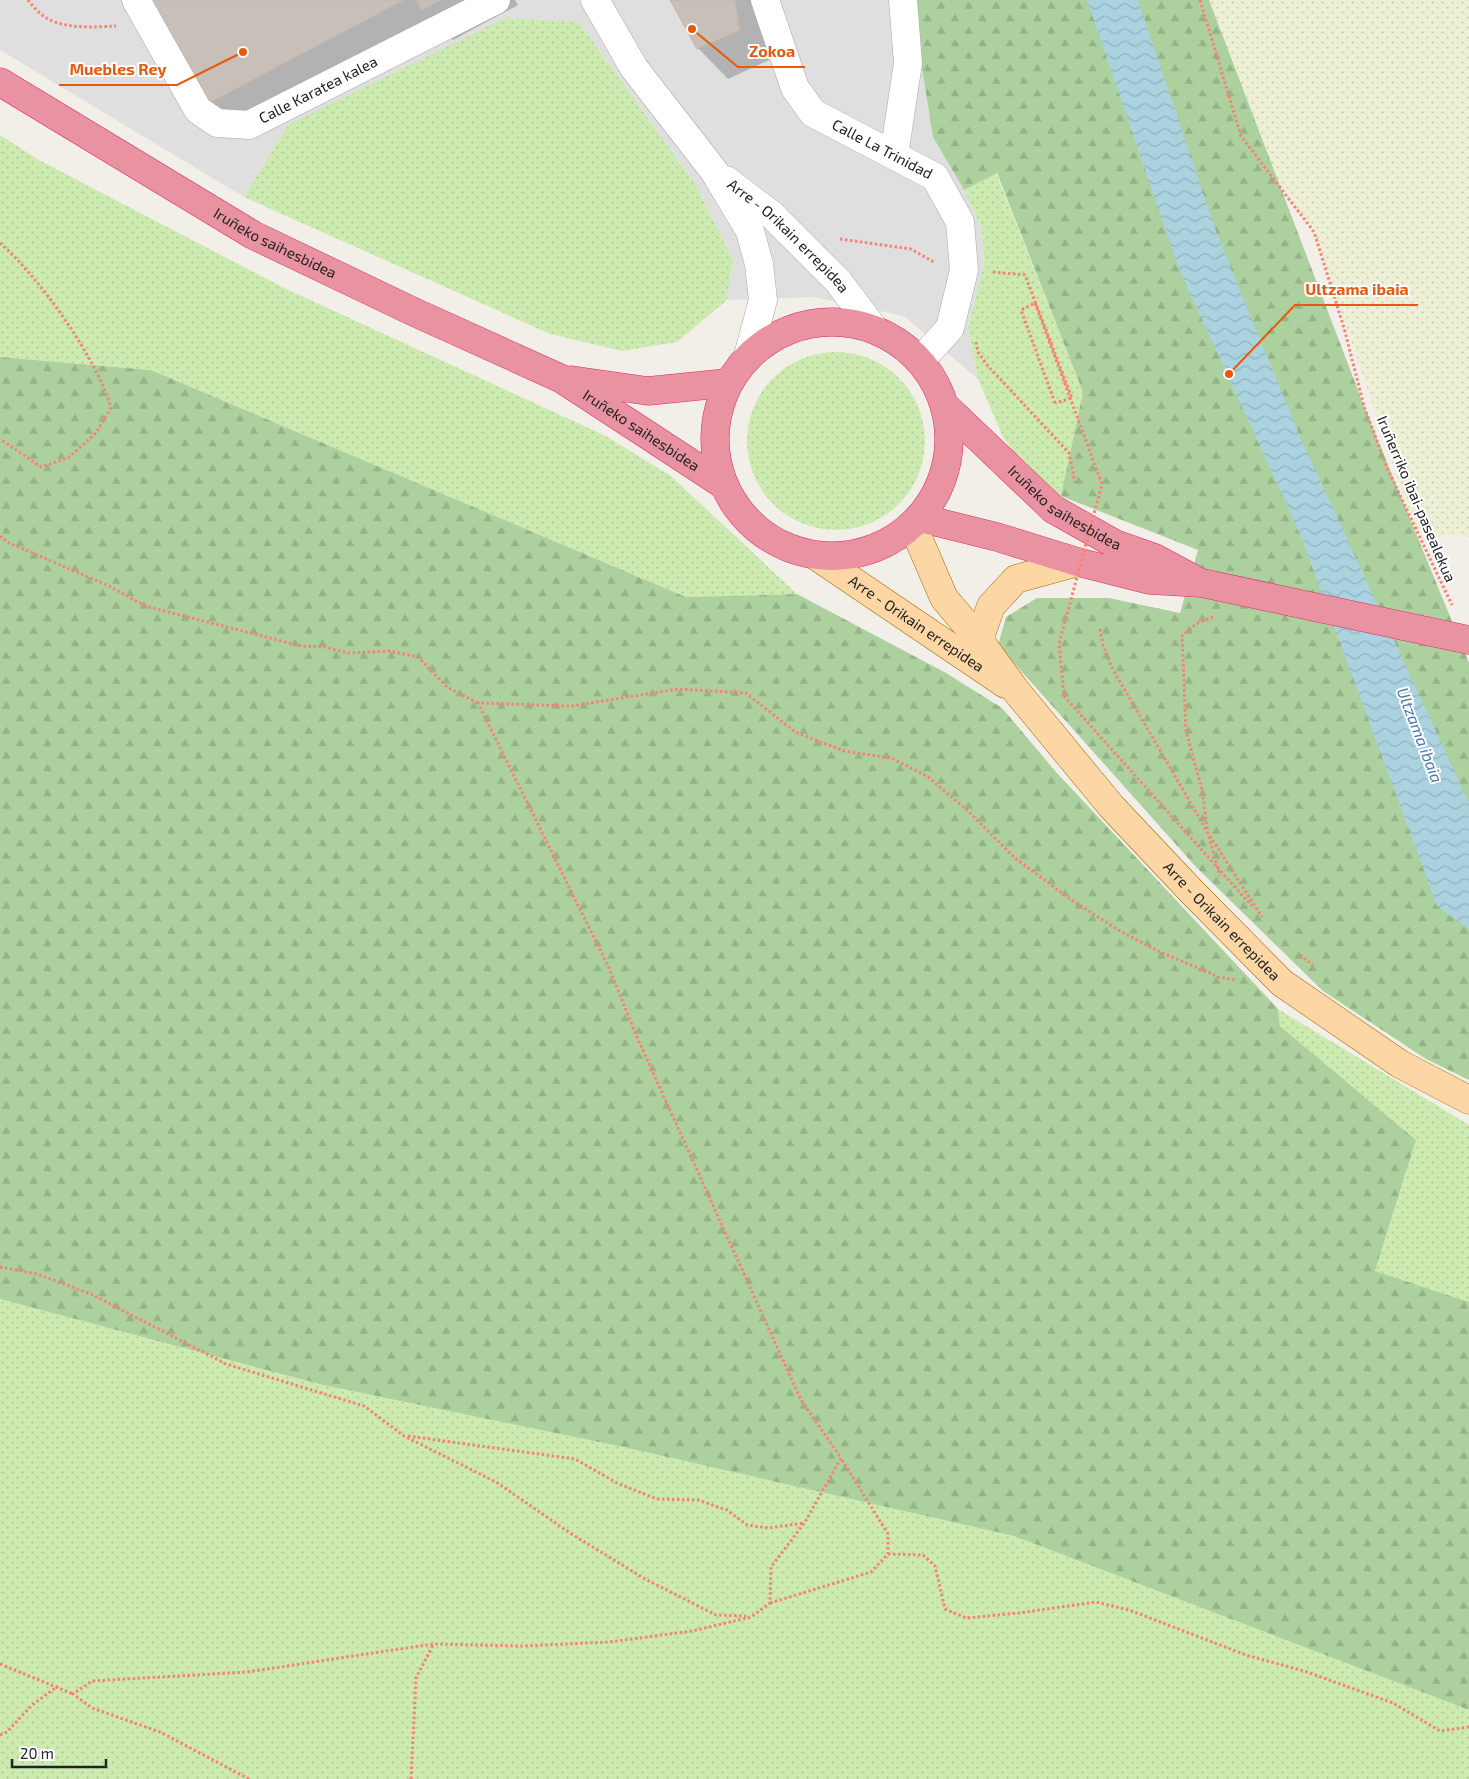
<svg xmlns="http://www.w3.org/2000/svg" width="1469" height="1779" viewBox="0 0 1469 1779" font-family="'Exo 2',sans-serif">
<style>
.residential{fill:#e0dfdf}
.farmland{fill:url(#farmland-dots)}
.grass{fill:url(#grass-dots)}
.forest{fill:url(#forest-firs)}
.water{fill:url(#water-waves)}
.shadow{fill:#0003}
.building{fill:#c7bfb8;stroke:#c4b6ab}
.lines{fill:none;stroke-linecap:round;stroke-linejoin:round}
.minor-casing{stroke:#a9a9a9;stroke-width:29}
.major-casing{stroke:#a06b00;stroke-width:29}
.highway-casing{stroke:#dc2a67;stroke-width:29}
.path{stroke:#fa8072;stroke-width:3;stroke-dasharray:2.5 2.5;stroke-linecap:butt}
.minor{stroke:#fff;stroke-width:28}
.major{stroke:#fcd6a4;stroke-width:28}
.highway{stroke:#e892a2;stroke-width:28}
.path-bridge{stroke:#fa8072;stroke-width:3;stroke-dasharray:2.5 2.5;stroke-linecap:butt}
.labels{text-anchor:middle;stroke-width:4;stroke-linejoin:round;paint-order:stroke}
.street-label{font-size:15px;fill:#222;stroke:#fff}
.water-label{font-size:16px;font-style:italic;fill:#4a7aab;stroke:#fff}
.leader{fill:none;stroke:#e8590c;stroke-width:2}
.callout-dot{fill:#e8590c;stroke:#fff;stroke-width:2}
.callout-label{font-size:16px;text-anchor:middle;font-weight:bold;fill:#e8590c;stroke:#fff;stroke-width:4;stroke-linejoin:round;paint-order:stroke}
</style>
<defs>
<pattern id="farmland-dots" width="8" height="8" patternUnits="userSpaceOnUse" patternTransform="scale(1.25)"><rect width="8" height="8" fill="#eef0d5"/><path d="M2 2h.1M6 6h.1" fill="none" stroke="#ccceb7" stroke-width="1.8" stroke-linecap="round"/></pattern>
<pattern id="grass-dots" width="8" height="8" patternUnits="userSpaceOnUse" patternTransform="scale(1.25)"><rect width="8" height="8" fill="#cdebb0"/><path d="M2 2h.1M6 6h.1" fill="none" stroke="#b0c997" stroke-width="1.8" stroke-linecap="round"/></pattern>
<pattern id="forest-firs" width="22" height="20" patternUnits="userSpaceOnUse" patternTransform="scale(1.25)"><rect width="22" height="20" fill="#add19e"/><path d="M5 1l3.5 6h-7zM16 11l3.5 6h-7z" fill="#95b388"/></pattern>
<pattern id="water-waves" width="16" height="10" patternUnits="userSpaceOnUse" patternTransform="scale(1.25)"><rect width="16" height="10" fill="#aad3df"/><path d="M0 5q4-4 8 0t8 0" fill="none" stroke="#92b5bf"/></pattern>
</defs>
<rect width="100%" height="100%" fill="#f2efe9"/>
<path class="residential" d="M0 0H911L933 137 964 190 982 229 984 262 968 328 978 379 904 316 814 297 727 300 733 259 695 184 579 22 288 125 244 197 0 50Z"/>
<path class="farmland" d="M1188 0H1469V537L1416 532 1314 232 1241 136Z"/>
<path class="grass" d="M505 18 579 22 695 184 733 259 727 300 677 342 622 351 550 334 244 197 288 125Z
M0 135 39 160 284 288 604 435 671 476 797 594 686 597 151 370 0 357Z
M996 173 1083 392 1061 496 1026 469 1003 437 978 379 968 328 984 262 982 229 964 190Z
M747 441a89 89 0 1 1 178 0a89 89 0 1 1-178 0Z
M1278 1009 1469 1125V1302L1375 1271 1416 1140 1280 1026Z
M0 1299 323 1385 623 1447 1014 1536 1469 1710V1779H0Z"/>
<path class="forest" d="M911 0H1209L1364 406 1469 663V1080L1426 1059 1323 991 1196 867 998 645 1006 617 1037 598H1109L1180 613 1198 550 1061 496 1083 392 997 173 964 190 933 137Z
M0 357 151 370 686 597 797 594 946 673 1002 708 1056 772 1278 1009 1280 1026 1416 1140 1375 1271 1469 1302V1710L1014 1536 623 1447 323 1385 0 1299Z"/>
<path class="water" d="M1087 0H1138L1215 229 1300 437 1469 803V929L1437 906 1300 534 1179 269Z"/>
<path class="shadow" d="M153 0H515L518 5 453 40 440 27 239 134 208 104Z
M671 0H759L769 60 728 79 698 48Z"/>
<path class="building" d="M152 0H404L207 104Z
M416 0H441L422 10Z
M670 0H735L740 30 697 49Z"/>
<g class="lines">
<g class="minor-casing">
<g id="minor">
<path id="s1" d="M136 0 198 110 217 123 249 125 496 0"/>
<path d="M595 0 634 68 714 171 750 231 759 264 763 300 748 356"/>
<path id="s2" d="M765 0 795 88 813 113 935 177 960 222 964 270 950 328 920 361"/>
<path d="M894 155 908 63 903 0"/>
<path id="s3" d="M726 180 772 215 838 281 874 329"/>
</g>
</g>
<g class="major-casing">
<g id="major">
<path id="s4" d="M913 526 944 598 979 640 1017 692 1111 806 1192 892 1282 983 1400 1064 1469 1100"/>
<path id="s5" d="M816 556 1005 684"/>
<path d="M979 640 991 606 1016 579 1078 562"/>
</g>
</g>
<g class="highway-casing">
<g id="highway">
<path id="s6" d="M0 82 253 235 414 312 562 379 721 483"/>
<circle cx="832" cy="439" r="117"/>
<path d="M571 380 648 391 727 383"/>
<path id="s7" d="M945 406 1053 509 1115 544 1155 558 1194 579"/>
<path d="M920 518 997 537 1078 562 1149 580 1202 583 1469 640"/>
</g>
</g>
<path class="path" d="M28 0C32 5 37 11 42 15 62 30 93 27 116 26
M1200 0 1241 136 1314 232 1344 328 1364 406 1387 468 1452 605
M840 239 911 249 934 262
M0 243C39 277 97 358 111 408L96 433 68 458 41 467 0 439
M993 272 1025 275 1072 398 1055 403
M976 342 978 352 988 366 1069 453 1075 483
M0 536 7 542 109 586 145 606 301 646 325 647 348 653 389 651 418 657 447 687 478 703
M1213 617 1196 624 1182 636 1186 731 1202 790 1208 833 1220 876
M1100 629 1103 645 1112 668 1207 831
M1064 696 1252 906
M1210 836 1262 917
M1300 955 1313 965
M0 1267 37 1274 91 1294 226 1364 364 1406 404 1436 496 1482 570 1533 645 1579 716 1615 746 1616
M408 1436 575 1459 617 1483 657 1499 698 1500 727 1510 747 1525 768 1528 804 1523
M888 1554 923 1555 935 1566 945 1609 966 1618 1019 1613 1096 1602 1129 1610 1246 1655 1304 1671 1393 1703 1440 1731 1469 1727
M770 1603 871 1572 888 1554V1534L841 1458
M0 1664 73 1694
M0 1735 7 1732 32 1705 58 1686
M249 1779 160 1732 92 1708 73 1694 92 1681 247 1672 433 1644 523 1646 609 1642 692 1631 751 1617 770 1603 771 1567 805 1522 841 1458 801 1400 637 1037 609 968 478 703 571 706 678 689 746 693 795 732 844 751 891 758 927 776 967 810 1016 859 1073 901 1120 931 1160 952 1219 977 1235 980
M411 1779 416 1678 433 1645"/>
<use href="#minor" class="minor"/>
<use href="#major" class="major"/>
<use href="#highway" class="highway"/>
<path class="path-bridge" d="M1055 403 1021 310 1035 303 1102 484 1059 644 1064 696"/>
</g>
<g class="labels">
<g class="street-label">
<text dy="5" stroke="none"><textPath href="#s1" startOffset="259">Calle Karatea kalea</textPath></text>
<text dy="5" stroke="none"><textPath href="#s2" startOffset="202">Calle La Trinidad</textPath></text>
<text dy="5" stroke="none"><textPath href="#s3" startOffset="84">Arre - Orikain errepidea</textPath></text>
<text dy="5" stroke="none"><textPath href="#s6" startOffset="319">Iruñeko saihesbidea</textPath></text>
<text dy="5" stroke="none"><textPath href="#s6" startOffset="731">Iruñeko saihesbidea</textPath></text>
<text transform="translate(1416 499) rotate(67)" y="5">Iruñerriko ibai-pasealekua</text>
<text dy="5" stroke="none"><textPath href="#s7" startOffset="158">Iruñeko saihesbidea</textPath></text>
<text dy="5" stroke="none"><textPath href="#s5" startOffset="121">Arre - Orikain errepidea</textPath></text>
<text dy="5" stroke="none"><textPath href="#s4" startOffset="505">Arre - Orikain errepidea</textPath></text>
</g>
<g class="water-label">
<text transform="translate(1420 735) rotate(69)" y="6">Ultzama ibaia</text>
</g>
</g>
<path class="leader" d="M692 29L738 67H805M243 52L177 85H59M1229 374L1295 305H1418"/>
<g class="callout-dot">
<circle cx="692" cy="29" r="5"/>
<circle cx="243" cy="52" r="5"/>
<circle cx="1229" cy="374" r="5"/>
</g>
<g class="callout-label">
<text x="772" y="57">Zokoa</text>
<text x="118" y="75">Muebles Rey</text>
<text x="1357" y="295">Ultzama ibaia</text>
</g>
<path d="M12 1759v8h94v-8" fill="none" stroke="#222222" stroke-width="2.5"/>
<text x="20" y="1759" font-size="15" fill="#222222" stroke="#ffffff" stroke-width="4" paint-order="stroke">20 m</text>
</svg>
